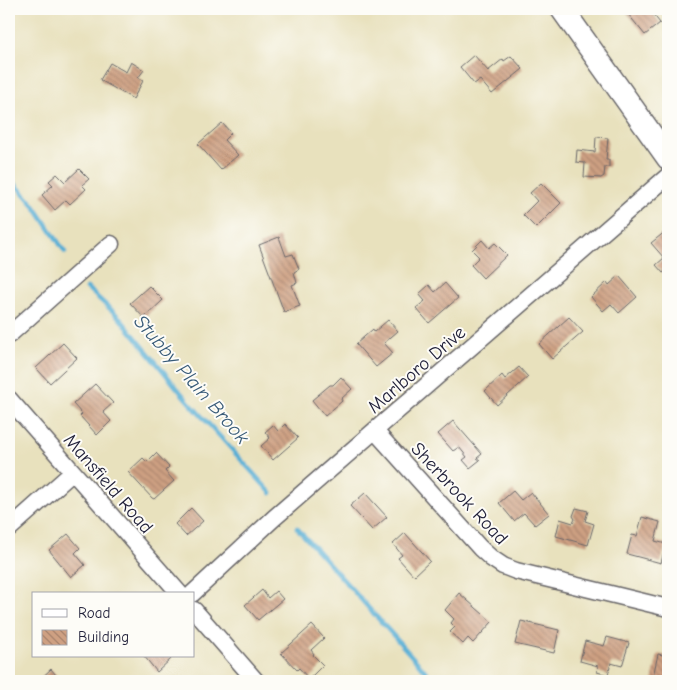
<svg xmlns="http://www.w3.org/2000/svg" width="677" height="690" viewBox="0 0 677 690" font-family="'Comic Neue',sans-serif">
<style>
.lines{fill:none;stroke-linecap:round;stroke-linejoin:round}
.stream{stroke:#57aed4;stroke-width:4.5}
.building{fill:url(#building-back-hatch)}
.street-casing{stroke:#676568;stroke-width:19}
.secondary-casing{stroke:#676568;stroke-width:25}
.street{stroke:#fff;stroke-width:16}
.secondary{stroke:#fff;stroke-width:22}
.labels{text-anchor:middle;stroke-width:4;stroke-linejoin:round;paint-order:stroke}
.street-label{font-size:19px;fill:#22223b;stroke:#fdfcf7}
.water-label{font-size:20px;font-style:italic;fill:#375a78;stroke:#fdfcf7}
</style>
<defs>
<pattern id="building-back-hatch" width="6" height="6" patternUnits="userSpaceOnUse" patternTransform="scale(1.25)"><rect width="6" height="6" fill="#cea082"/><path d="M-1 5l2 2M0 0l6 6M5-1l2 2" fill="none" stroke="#a7826c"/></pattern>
</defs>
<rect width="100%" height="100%" fill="#fdfcf7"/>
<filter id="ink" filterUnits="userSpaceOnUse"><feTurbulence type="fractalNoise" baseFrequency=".02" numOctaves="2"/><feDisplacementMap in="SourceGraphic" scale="10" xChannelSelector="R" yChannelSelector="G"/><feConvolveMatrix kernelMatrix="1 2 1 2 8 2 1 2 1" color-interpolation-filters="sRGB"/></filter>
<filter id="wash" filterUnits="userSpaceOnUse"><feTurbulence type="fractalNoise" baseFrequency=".0096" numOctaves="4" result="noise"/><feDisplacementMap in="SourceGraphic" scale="20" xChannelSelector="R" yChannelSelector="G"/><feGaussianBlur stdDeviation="1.12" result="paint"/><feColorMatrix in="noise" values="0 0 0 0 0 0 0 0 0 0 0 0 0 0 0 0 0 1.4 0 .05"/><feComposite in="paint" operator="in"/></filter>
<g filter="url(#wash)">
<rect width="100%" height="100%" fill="#e8e1bd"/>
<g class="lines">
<path class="stream" d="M9 177 33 204 65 252
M87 288 118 316 187 400 271 493
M297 528 434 681"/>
</g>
<g id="blocks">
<path class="building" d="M624 9H649L660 23 645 35Z
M474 55 488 71 503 59 504 61 511 56 523 69 492 94 480 80 474 84 460 67Z
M131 62 144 70 138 78 143 81 133 99 100 80 110 63 126 72Z
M222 123 231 133 224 140 238 155 221 170 198 144Z
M596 137 608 138 606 160H609V167H605L604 176 601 178 584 177 585 163 576 162 577 150 595 152Z
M79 169 89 179 82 185 86 189 70 204 66 200 55 210 42 195 53 185 49 181 57 174 65 182Z
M541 183 561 203 536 228 523 215 537 201 530 193Z
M666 231 668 234V269L663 273 656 265 664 258 651 243Z
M279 237 286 256 293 254 299 269 294 272 297 283 292 285 300 306 284 312 259 245Z
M482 240 489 248 495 243 507 255 483 278 471 265 479 257 472 250Z
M619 276 637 297 619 313 611 304 603 311 591 297 607 282 609 285Z
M445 283 458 298 429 323 416 308 425 301 419 294 429 285 435 292Z
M149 286 163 300 144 318 130 303Z
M569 317 583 332 552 359 539 344Z
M388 320 398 331 384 343 393 353 376 367 356 344 373 329 374 332Z
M63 343 77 358 50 383 36 368Z
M519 367 528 377 497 405 485 391 502 375 505 379Z
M341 377 352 389 341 399 342 401 325 416 312 400 330 385H333Z
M95 384 113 403 103 412 111 421 97 435 80 416 82 414 73 404Z
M453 421 482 454 477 458 480 460 470 468 463 460 467 457 459 447 453 451 438 434Z
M285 424 298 438 273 460 261 446 270 438 265 432 273 425 278 431Z
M156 453 169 467 165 471 174 481 154 499 152 498 128 472 143 458 147 462Z
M513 491 521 500 531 492 549 514 535 525 524 513 514 521 499 503Z
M365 493 387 517 372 530 350 506Z
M191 508 203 521 186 536 175 524Z
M576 508 588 511 585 521 594 524 588 545 556 536 560 519 573 523 575 519 573 516Z
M642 517 660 522 655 541 666 544 661 563 627 554 632 535 637 536Z
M405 533 430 561 414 576 398 558 402 555 393 544Z
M68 534 80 548 75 553 85 565 71 577 49 550Z
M262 590 268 598 276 591 283 599 258 620 245 605Z
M459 593 492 622 473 643 468 638 463 644 450 632 455 627 451 623 454 619 445 610Z
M521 621 559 630 554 653 515 644Z
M312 625 324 638 311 650 314 654 313 655 323 665 309 679 299 668 297 670 281 653Z
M607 637 629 643 622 666 611 663 608 675 597 672 598 666 580 661 585 641 604 646Z
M658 654 668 656V681H652Z
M144 656H169L171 659 157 672Z
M51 669 61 681H38Z"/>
</g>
</g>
<g filter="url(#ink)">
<use href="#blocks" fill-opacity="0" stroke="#676568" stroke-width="1"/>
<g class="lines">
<g class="street-casing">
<path id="street" d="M9 335 111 244
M9 399 180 594
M375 431 480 548 491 558 503 566 516 571 668 608
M9 529 73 472
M192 594 274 518 668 176
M194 610 256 681"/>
</g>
<g class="secondary-casing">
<path id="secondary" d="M562 9 668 158"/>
</g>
<use href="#street" class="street"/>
<use href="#secondary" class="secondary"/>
</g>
</g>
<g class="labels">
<g class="street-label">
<text transform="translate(416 369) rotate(-41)" y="7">Marlboro Drive</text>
<text transform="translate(109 483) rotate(49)" y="7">Mansfield Road</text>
<text transform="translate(460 493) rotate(47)" y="7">Sherbrook Road</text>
</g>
<g class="water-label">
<text transform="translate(192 379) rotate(49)" y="7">Stubby Plain Brook</text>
</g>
</g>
<rect width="677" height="690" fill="none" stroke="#fdfcf7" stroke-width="30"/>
<rect x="32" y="592" width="162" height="65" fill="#fdfcf7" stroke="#a5a5ac"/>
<rect x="42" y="609" width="25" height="8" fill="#ffffff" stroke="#a5a5ac"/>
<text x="78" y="618" font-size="15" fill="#22223b">Road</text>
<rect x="42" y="630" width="25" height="15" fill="url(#building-back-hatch)" stroke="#a5a5ac"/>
<text x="78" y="642" font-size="15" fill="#22223b">Building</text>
</svg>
